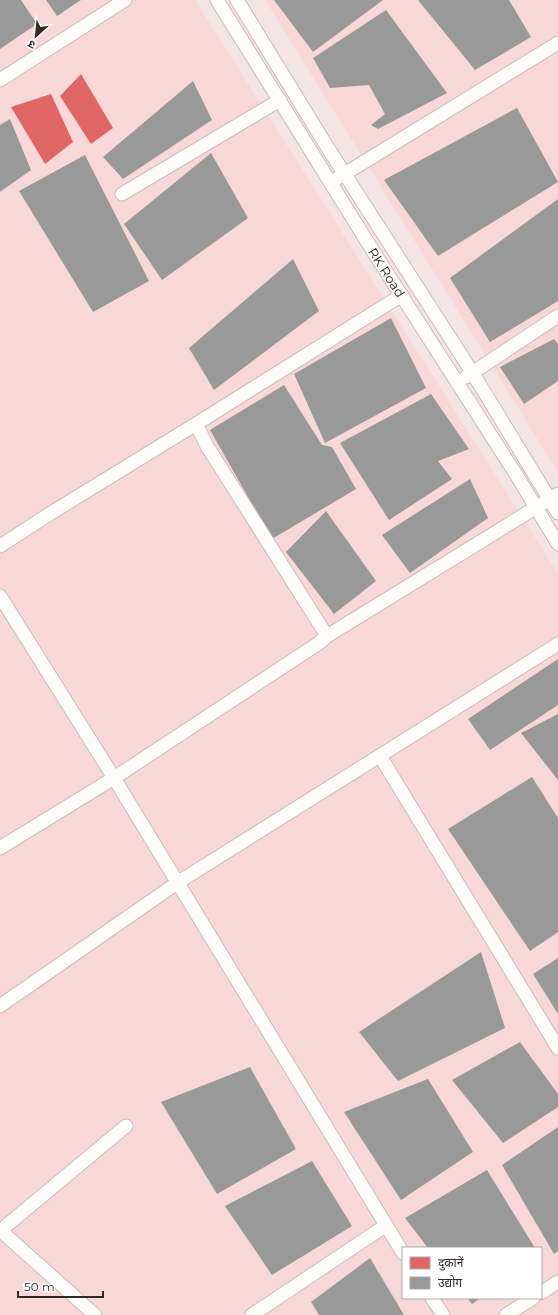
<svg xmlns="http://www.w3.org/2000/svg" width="558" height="1315" viewBox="0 0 558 1315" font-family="Montserrat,'Noto Sans Devanagari',sans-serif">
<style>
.built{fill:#f8d7d9;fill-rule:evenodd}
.shops{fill:#e06666}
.industry{fill:#999}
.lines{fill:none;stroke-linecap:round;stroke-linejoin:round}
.minor-casing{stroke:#c9bbbb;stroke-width:15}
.minor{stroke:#fefbfb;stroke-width:13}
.labels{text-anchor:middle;stroke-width:4;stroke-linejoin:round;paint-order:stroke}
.street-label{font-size:13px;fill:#342727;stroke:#fff}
</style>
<rect width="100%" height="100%" fill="#f5e4e5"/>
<path class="built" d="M0 0H195L558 574V1315H0ZM403 1248H541V1298H403Z
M265 0H558V472Z"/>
<path class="shops" d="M81 74 113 128 91 144 60 96Z
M51 94 73 142 45 164 11 107Z"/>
<path class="industry" d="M0 0H21L37 24 0 49Z
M46 0H81L57 16Z
M274 0H383L313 52Z
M418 0H509L531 37 475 70Z
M386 10 447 93 378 129 371 125 385 114 369 85 330 88 313 58Z
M193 81 212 120 123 179 103 157Z
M517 108 558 182 438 256 384 180Z
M10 119 31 170 0 192V125Z
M211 153 248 218 162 280 124 224Z
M85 155 149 281 93 312 19 191Z
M558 199V301L490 342 450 278Z
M293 259 319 311 214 390 189 348Z
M391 318 426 388 325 443 294 374Z
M554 339 558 344V381L524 404 500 367Z
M284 385 322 445 332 447 356 489 272 539 210 430Z
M431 394 469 449 438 461 452 479 389 520 340 443Z
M470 479 488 518 410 573 382 535Z
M326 511 376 581 334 614 286 552Z
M558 659V705L490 750 468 719Z
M558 714V780L521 733Z
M532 777 558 818V932L530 951 448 829Z
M481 952 505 1028 398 1081 359 1032Z
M558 958V1014L533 974Z
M520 1042 558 1094V1107L503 1143 452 1080Z
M250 1067 296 1149 217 1194 161 1102Z
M428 1079 473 1152 401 1200 344 1112Z
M558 1127V1251L554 1254 502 1165Z
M312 1161 352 1226 272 1275 225 1206Z
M487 1170 535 1248H428L405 1218Z
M370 1258 404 1315H319L311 1302Z
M467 1298H481L472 1304Z"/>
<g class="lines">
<g class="minor-casing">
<g id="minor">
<path id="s1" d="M217 0 373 251 517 476 558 544"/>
<path d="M237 0 326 145 472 372 558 513"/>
<path d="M0 80 125 0"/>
<path d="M338 178 558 43"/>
<path d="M122 194 280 100"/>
<path d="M466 377 558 316"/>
<path d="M196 424 207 446 327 636"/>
<path d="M0 546 51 513 196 424 402 295"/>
<path d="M0 596 114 778 403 1253"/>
<path d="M380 756 558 1048"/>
<path d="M0 848 114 778 319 643 327 636 558 494"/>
<path d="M0 1006 177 883 558 644"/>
<path d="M0 1230 95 1315"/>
<path d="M0 1231 126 1126"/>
<path d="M541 1293 558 1282"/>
<path d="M432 1298 443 1315"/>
<path d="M252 1315 385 1226"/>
<path d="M506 1315 533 1298"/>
</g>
</g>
<use href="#minor" class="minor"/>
</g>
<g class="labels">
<g class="street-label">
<text dy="5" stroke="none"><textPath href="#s1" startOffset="321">RK Road</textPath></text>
</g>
</g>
<rect x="402" y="1247" width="140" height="52" fill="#ffffff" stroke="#aea9a9"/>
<rect x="410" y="1257" width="20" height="12" fill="#e06666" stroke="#aea9a9"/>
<text x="438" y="1267" font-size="12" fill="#342727">दुकानें</text>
<rect x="410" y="1277" width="20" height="12" fill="#999999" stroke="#aea9a9"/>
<text x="438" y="1287" font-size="12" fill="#342727">उद्योग</text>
<g transform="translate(36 36) rotate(207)" stroke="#ffffff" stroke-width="3" paint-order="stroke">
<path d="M0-3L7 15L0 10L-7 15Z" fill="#342727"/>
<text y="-6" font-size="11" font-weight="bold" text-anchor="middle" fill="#342727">उ</text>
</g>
<path d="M18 1291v6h85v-6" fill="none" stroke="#342727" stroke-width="2"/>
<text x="24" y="1291" font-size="12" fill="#342727" stroke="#ffffff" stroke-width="3" paint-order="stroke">50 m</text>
</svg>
